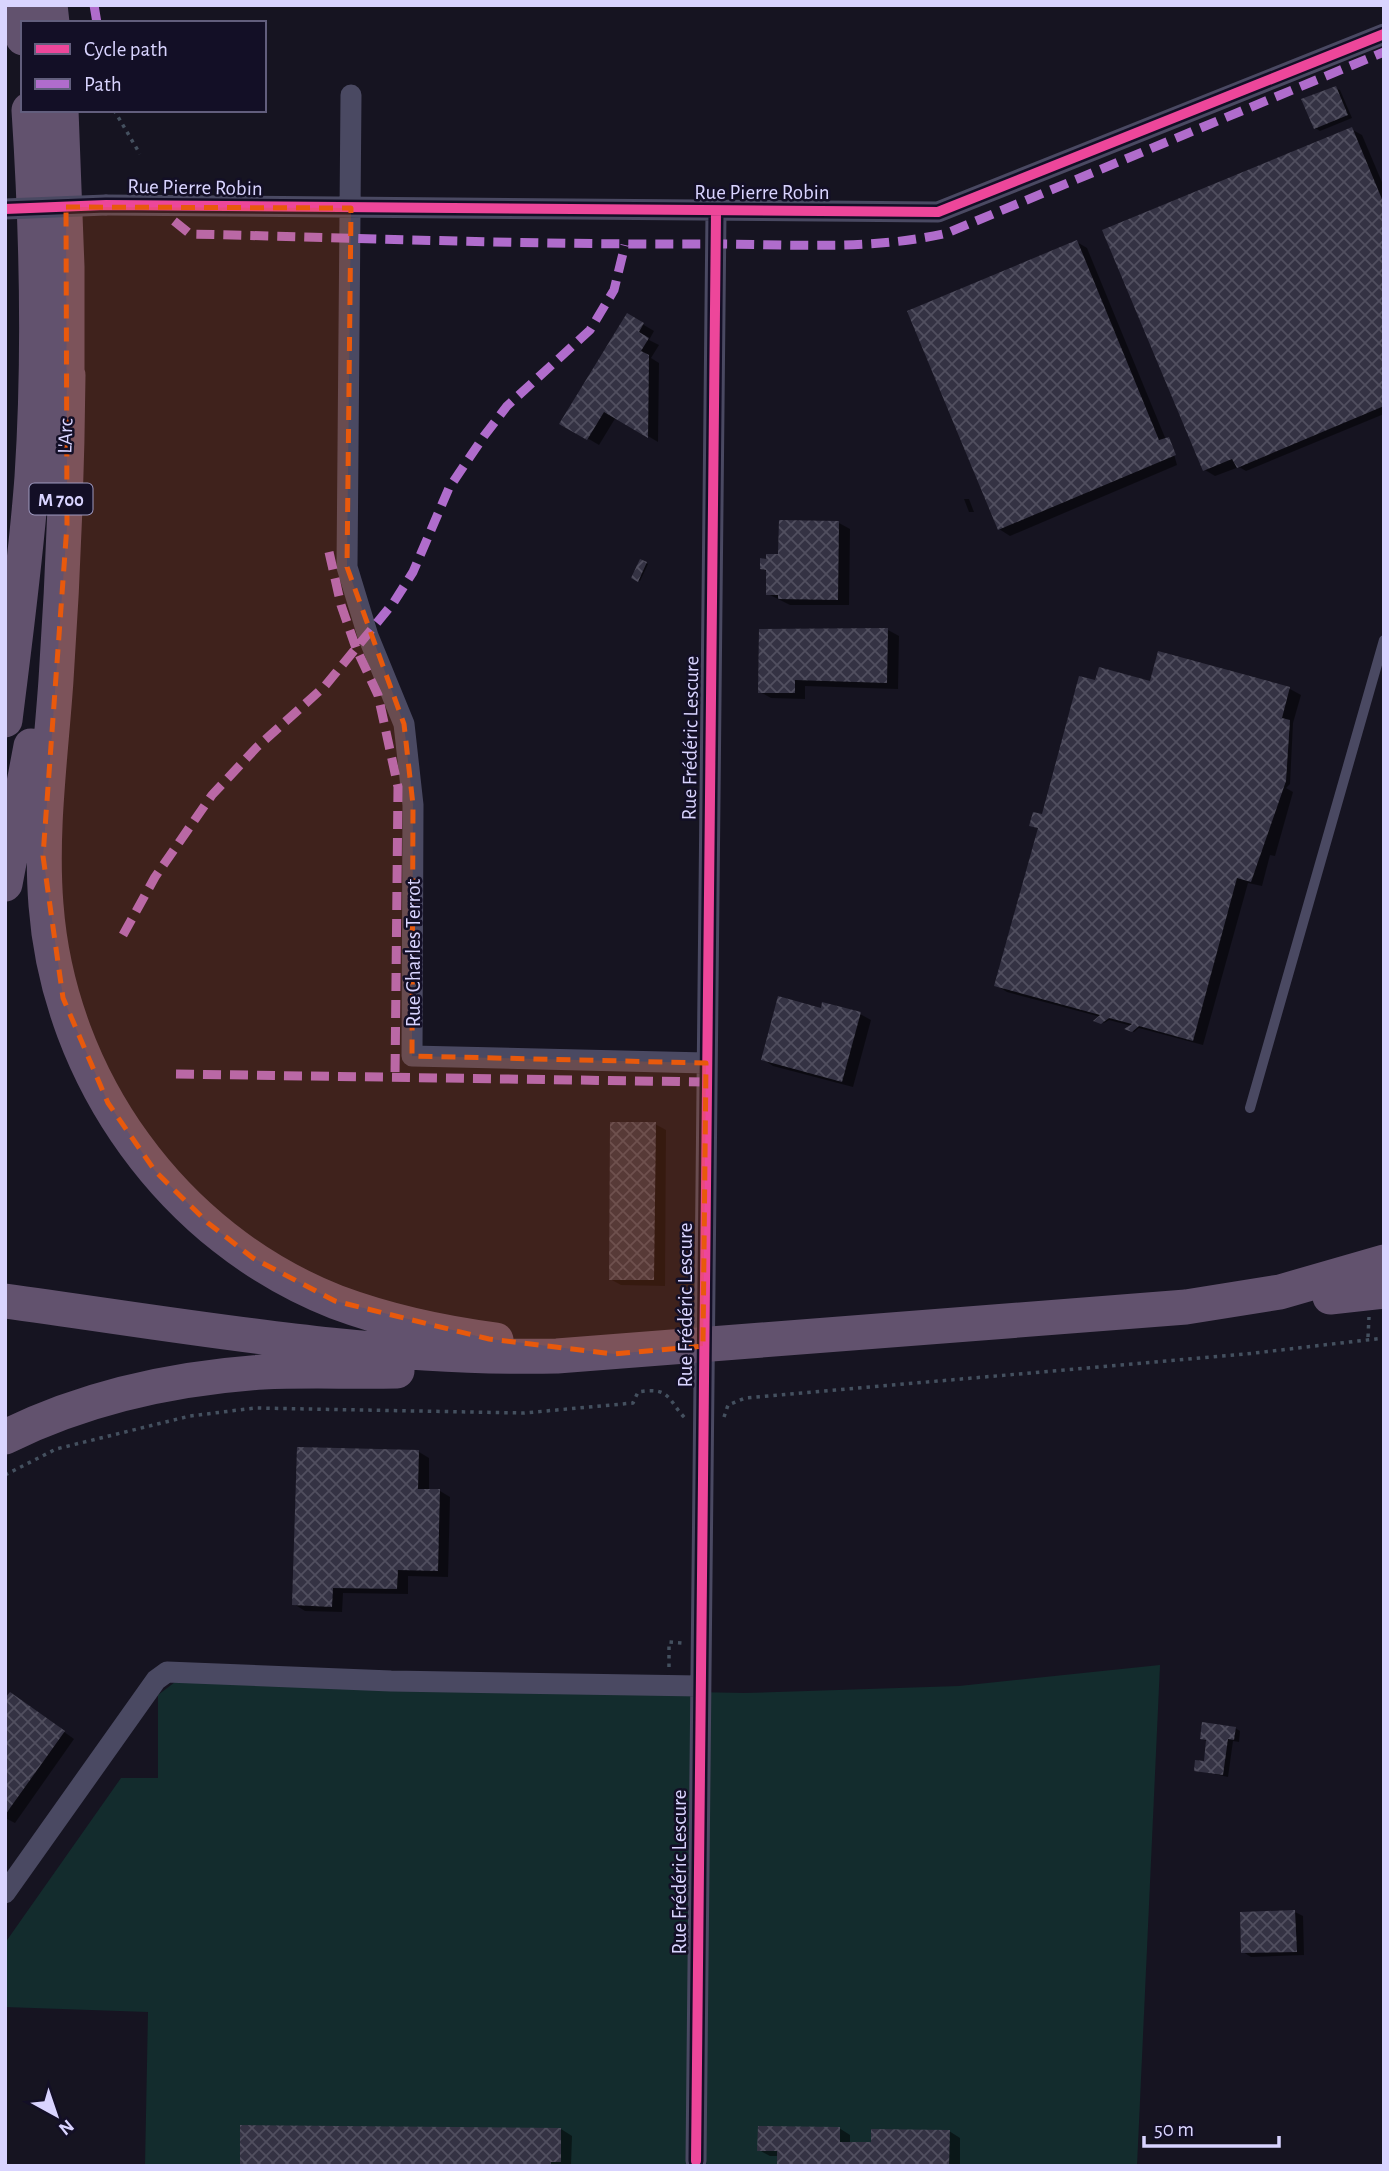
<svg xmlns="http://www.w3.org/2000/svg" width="1389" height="2171" viewBox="0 0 1389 2171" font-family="'Alegreya Sans',sans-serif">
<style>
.garden{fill:#132c2d}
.shadow{fill:#0007}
.building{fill:url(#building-cross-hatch)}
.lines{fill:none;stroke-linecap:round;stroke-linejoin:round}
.path{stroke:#44505f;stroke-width:3.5;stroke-dasharray:3.5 5;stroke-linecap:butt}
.service{stroke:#4a4962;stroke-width:10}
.minor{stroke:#4a4962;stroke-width:21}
.trunk{stroke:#62526e;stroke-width:35}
.minor-bridge{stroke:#4a4962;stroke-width:21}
.quiet{stroke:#b06ccc;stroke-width:9;stroke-dasharray:18 9;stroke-linecap:butt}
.cycleway-casing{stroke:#130f26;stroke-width:15}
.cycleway{stroke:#ed469a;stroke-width:10}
.marked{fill:#e8590c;fill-opacity:0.2;stroke:#e8590c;stroke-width:5;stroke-dasharray:14 9;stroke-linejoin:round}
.labels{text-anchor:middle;stroke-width:5;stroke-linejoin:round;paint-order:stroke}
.shield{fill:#130f26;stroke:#9e99be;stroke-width:2}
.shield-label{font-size:19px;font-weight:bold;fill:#d9d4ff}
.street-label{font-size:21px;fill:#d9d4ff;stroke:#130f26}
</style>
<defs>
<pattern id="building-cross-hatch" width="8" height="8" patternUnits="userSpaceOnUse" patternTransform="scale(1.75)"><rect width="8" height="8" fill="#343243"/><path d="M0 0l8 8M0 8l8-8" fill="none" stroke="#514f5f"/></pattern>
</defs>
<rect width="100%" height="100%" fill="#161421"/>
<path class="garden" d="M1160 1665 1137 2166H145L148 2012 5 2007V1943L121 1778H158V1695L175 1682 745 1693 959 1686Z"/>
<path class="shadow" d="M1335 88 1340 90 1352 118 1320 131 1315 128Z
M1351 129 1362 135 1384 187V414L1246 471 1239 467 1215 476 1205 470Z
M1077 242 1087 248 1166 440H1170L1177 465 1010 536 999 529Z
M627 315 654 331 649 340 659 345 651 358 659 363 658 442 616 417 599 445 562 423Z
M964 499H969L974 512H969Z
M839 523 850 529 849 605H790L768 594V572L762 568Z
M641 561 648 564 640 581 634 577Z
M888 630 899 636 898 689 805 686V699L771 698 760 692Z
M1159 653 1290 689 1301 695 1293 723 1290 784 1286 788 1293 792 1275 856 1270 855 1262 886 1248 883 1203 1045 1139 1028 1134 1032 1127 1029 1132 1026 1109 1020 1104 1023 1096 1021 1101 1017 1007 992 996 985 1043 816 1096 682 1151 683Z
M822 1010 860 1014 871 1020 853 1087 773 1066 763 1059Z
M655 1124 666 1130 665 1286 621 1285 610 1279Z
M419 1452 429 1458V1491H440L450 1497 448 1577 408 1576V1594L343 1593 342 1612 305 1611 294 1604Z
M21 1701 74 1739 15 1823 5 1818V1702Z
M1235 1728 1240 1731 1239 1742 1233 1741 1228 1777 1196 1770 1205 1763 1206 1741 1201 1738Z
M1295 1912 1303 1916 1304 1955 1251 1957 1243 1952Z
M242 2126 561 2129 572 2136 571 2166H241Z
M839 2128 850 2135V2144H873L949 2131 960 2138V2166H779V2156H770L759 2150Z"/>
<path class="building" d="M1336 86 1348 115 1314 129 1301 99Z
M1352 127 1384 204V406L1237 468 1232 459 1203 471 1102 230Z
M1077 240 1159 440 1169 437 1176 455 998 530 907 311Z
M627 313 644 323 639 332 649 338 641 351 649 355 648 438 604 412 587 440 559 424Z
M779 520 839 521 838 600 778 599V595H766V570L760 569V558L766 559V554H778Z
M640 559 647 562 638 582 631 578Z
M888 628 887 683 795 680V693H758L759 629Z
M1158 651 1290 687 1282 718 1290 720 1286 781 1251 882 1237 878 1193 1041 1139 1026 1132 1032 1124 1029 1132 1024 1109 1018 1101 1024 1093 1021 1100 1015 994 986 1038 828 1029 826 1033 812 1042 814 1079 676 1095 680 1099 667 1150 681Z
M778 996 821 1008 822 1002 861 1012 842 1082 761 1060Z
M610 1122H656L654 1280H609Z
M297 1447 419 1450 418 1489H440L438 1571 398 1570 397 1589 333 1588 332 1607 292 1605Z
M10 1692 65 1731 5 1815V1698Z
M1202 1722 1236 1727 1234 1740 1228 1739 1223 1775 1194 1771 1195 1760 1204 1761 1206 1740 1200 1739Z
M1295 1910 1297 1952 1241 1953 1240 1912Z
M240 2125 561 2128V2162H551V2166H240Z
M758 2126 840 2127V2142H871V2129L950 2130 949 2166H777V2151H757Z"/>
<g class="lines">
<path class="path" d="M114 110 140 154
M1368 1337 1369 1317
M724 1417 728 1405 745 1398 1246 1354 1384 1338
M5 1475 56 1449 190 1416 255 1408 524 1413 633 1403 638 1392C671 1386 668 1401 685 1418
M669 1667V1642L682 1643"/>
<path class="service" d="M1250 1108 1384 640"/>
<path class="minor" d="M351 95 347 567 368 636 404 724 413 805 412 1056 706 1063
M106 205 938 212 1384 34
M5 1893 156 1680 167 1672 391 1681 700 1686
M696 2161 716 212"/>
<path class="trunk" d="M19 5 23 38
M50 5 52 23
M61 110 67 267V398
M68 375C67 477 63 578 56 680 51 754 40 830 46 905 59 1078 173 1238 336 1302 387 1321 442 1333 496 1340
M5 720C15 639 26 558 32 477 40 355 37 232 29 110
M5 884 31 746
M1330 1297 1384 1291
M5 1301C188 1326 372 1360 557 1356L1186 1307 1280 1292 1384 1262
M5 1437C84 1398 175 1378 263 1372 307 1370 352 1372 397 1371"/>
<path class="minor-bridge" d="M5 209 106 205"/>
<path class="quiet" d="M94 5 97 23
M174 221 190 234C363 238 537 245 710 244 788 244 871 251 947 233L1384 52
M329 552 341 605 356 648 378 695 398 787 395 1077
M123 935 155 877 212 795 257 747 325 686 394 602 413 572 449 488 484 436 507 406 590 330 614 290 625 245
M176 1074 706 1082"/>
<g class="cycleway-casing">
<path id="cycleway" d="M5 209 106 205 938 212 1384 34
M696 2161 716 212"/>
</g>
<use href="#cycleway" class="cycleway"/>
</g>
<path class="marked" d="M66 207 351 208 347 567 404 724 413 805 412 1056 706 1063 703 1346 614 1354 489 1339 335 1301 253 1258 208 1223 155 1171 108 1103 63 998 43 856 67 525Z"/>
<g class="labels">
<rect class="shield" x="29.5" y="483.5" width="63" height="31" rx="5"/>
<g class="shield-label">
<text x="61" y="506">M 700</text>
</g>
<g class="street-label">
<text transform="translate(195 187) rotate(1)" y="7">Rue Pierre Robin</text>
<text x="762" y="199">Rue Pierre Robin</text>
<text transform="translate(65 436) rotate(-88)" y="7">L'Arc</text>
<text transform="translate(690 738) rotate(-89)" y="7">Rue Frédéric Lescure</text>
<text transform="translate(413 953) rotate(-90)" y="7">Rue Charles Terrot</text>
<text transform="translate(685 1305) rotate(-90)" y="7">Rue Frédéric Lescure</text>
<text transform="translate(679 1872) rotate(-90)" y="7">Rue Frédéric Lescure</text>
</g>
</g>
<rect width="1389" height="2171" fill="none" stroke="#d9d4ff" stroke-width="14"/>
<rect x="21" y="21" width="245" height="91" fill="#130f26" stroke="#625e7d" stroke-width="2"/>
<rect x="35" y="44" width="35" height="10" fill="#ed469a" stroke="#625e7d" stroke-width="2"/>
<text x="84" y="56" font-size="21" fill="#d9d4ff">Cycle path</text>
<rect x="35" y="79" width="35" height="10" fill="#b06ccc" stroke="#625e7d" stroke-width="2"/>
<text x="84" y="91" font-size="21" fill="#d9d4ff">Path</text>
<g transform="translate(56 2115) rotate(140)" stroke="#130f26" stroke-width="5" paint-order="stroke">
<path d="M0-5L12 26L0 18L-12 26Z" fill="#d9d4ff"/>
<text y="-10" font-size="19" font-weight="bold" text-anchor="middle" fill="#d9d4ff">N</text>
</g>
<path d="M1144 2136v10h135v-10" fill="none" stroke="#d9d4ff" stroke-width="3.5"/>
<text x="1154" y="2136" font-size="21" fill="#d9d4ff" stroke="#130f26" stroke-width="5" paint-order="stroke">50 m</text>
</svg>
